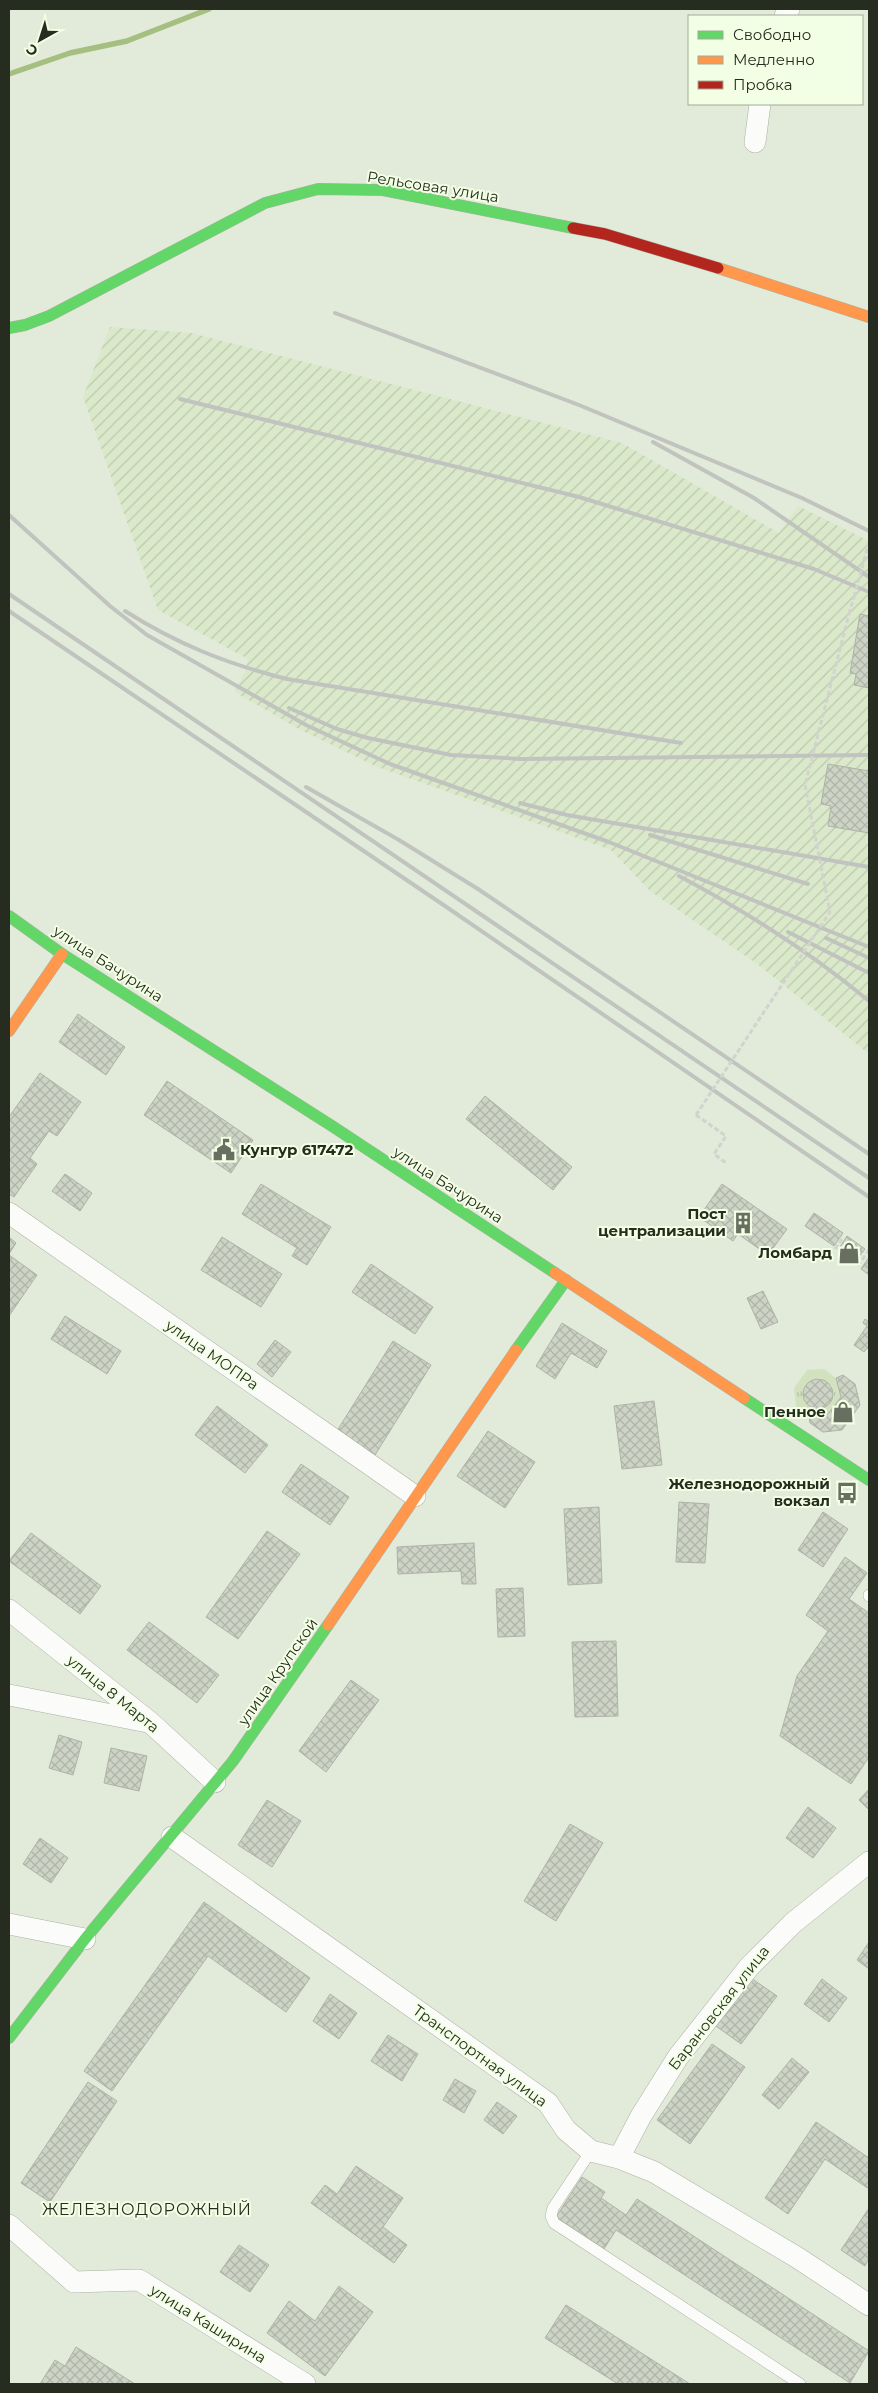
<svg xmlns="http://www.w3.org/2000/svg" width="878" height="2393" viewBox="0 0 878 2393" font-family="Montserrat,sans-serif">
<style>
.industrial{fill:url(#industrial-furrows)}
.grass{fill:url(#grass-tufts);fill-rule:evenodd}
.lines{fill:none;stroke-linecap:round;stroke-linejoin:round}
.stream{stroke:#a5bf80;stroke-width:5.5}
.building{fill:url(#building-cross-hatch);stroke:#adb3a6}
.lane-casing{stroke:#acb1a4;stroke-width:12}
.street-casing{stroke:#acb1a4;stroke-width:22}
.fast-casing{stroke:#acb1a4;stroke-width:12}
.slow-casing{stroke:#acb1a4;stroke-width:12}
.jam-casing{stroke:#acb1a4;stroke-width:12}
.path{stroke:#d1d3ce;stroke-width:3;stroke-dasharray:5 2.5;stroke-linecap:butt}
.lane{stroke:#fbfcf9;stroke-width:11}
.street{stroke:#fbfcf9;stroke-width:21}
.fast{stroke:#63d668;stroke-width:11}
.slow{stroke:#ff974d;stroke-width:11}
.jam{stroke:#b3261e;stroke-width:11}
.rail{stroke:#c1c3bf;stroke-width:4}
.path-bridge{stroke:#d1d3ce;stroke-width:3;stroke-dasharray:5 2.5;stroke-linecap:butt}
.labels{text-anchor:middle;stroke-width:4;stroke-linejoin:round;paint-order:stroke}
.street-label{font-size:15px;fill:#262c1f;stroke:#f2ffe4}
.poi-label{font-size:15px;font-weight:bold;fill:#262c1f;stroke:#f2ffe4;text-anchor:end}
.neighbourhood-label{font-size:16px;letter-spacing:1px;fill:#262c1f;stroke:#f2ffe4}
</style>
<defs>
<pattern id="industrial-furrows" width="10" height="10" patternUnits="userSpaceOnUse" patternTransform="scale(1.25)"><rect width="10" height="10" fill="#dbe9cb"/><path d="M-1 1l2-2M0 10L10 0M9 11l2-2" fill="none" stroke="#bcc8ae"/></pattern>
<pattern id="grass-tufts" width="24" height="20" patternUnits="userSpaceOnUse" patternTransform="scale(1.25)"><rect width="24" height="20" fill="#d2e2bf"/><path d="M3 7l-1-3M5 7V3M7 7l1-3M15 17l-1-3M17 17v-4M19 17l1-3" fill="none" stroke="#b4c2a4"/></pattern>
<pattern id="building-cross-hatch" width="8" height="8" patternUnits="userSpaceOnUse" patternTransform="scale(1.25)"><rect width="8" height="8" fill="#cdd3c5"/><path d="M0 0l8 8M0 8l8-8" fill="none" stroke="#b0b5a9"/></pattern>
</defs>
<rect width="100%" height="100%" fill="#e2ead9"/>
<path class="industrial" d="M110 327 191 333 622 443 779 533 798 506 869 541V1054L756 963 650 891 611 850 375 766 297 728 235 692 246 669 248 659 158 610 83 397Z"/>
<path class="grass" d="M824 1369 836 1378 841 1397 828 1414 809 1416 796 1406 794 1388 807 1370ZM820 1378 832 1386 834 1396 826 1407 816 1409 804 1400 803 1390 811 1380Z"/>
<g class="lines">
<path class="stream" d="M9 74 70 53 127 41 209 9"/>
</g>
<path class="building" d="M860 614 869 616V688L854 685 856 674 850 673Z
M828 764 869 771V833L828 826 831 806 821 804Z
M78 1014 125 1047 106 1075 59 1042Z
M40 1073 81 1102 57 1136 49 1131 30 1158 37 1164 14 1197 9 1194V1117Z
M167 1081 253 1140 231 1173 144 1115Z
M485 1096 572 1167 553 1190 466 1119Z
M65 1174 92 1193 80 1211 52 1191Z
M261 1184 331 1227 307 1265 292 1256 297 1248 242 1214Z
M722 1184 787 1229 768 1255 738 1234 733 1241 699 1217Z
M814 1213 843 1233 834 1246 805 1226Z
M847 1236 865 1249 855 1262 838 1250Z
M9 1237 16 1243 9 1254Z
M222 1237 282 1274 261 1307 201 1270Z
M9 1255 37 1275 9 1316Z
M869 1257V1275L861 1269Z
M371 1264 433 1307 415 1334 352 1292Z
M763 1291 778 1322 761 1329 747 1298Z
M65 1316 121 1351 107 1374 51 1339Z
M865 1319 869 1322V1350L867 1348 864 1352 854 1345 867 1326 863 1323Z
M562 1323 607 1351 597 1368 571 1353 555 1379 536 1366Z
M275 1340 291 1352 272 1377 257 1364Z
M393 1341 431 1365 375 1455 337 1431Z
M843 1375 855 1384 860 1405 842 1430 823 1432 810 1423 809 1416 828 1414 841 1397 836 1378Z
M803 1394a15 15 0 1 1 30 0a15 15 0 1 1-30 0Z
M654 1401 662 1465 622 1469 614 1406Z
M217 1406 268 1445 245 1473 195 1435Z
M488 1431 535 1462 505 1508 457 1476Z
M301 1464 349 1497 330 1525 282 1492Z
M679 1502 709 1504 705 1563 676 1562Z
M599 1507 602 1583 568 1585 564 1509Z
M823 1512 848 1529 823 1567 798 1550Z
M267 1531 300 1554 238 1639 206 1617Z
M31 1533 101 1586 80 1614 9 1561Z
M474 1543 476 1584H462L461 1571 398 1574 397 1547Z
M845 1557 867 1573 849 1599 869 1613V1757L851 1784 780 1736 797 1676 828 1631 806 1615Z
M523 1588 525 1636 498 1637 496 1589Z
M149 1622 219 1675 197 1703 127 1650Z
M616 1641 618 1716 575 1717 572 1642Z
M351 1680 379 1700 326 1772 299 1751Z
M59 1735 82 1742 73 1775 49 1768Z
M111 1748 147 1756 139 1791 104 1783Z
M869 1789V1810L859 1800Z
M267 1800 301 1821 272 1867 238 1845Z
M808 1807 836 1828 813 1858 786 1838Z
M570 1824 603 1843 556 1921 524 1901Z
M40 1838 68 1858 51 1883 23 1864Z
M204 1902 310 1978 286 2012 208 1956 112 2091 84 2071Z
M869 1942V1969L857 1960Z
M751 1978 777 1996 741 2044 716 2026Z
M822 1979 847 1998 829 2022 804 2004Z
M330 1994 357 2013 339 2039 313 2021Z
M388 2035 418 2054 402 2081 371 2061Z
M712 2044 745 2067 690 2144 657 2120Z
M792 2058 809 2072 779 2109 762 2095Z
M455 2079 476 2091 464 2113 443 2100Z
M88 2082 117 2101 50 2202 21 2183Z
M497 2102 517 2116 503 2134 484 2120Z
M816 2122 869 2158V2189L825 2159 788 2214 765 2198Z
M356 2166 403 2198 383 2227 407 2245 394 2263 311 2203 325 2185 337 2194Z
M582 2177 605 2192 601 2198 626 2215 637 2199 869 2351 850 2383 616 2230 604 2249 556 2217Z
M869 2208V2258L865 2266 841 2250Z
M239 2245 269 2265 250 2292 220 2272Z
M339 2286 373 2312 325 2376 267 2333 289 2301 315 2321Z
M566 2305 690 2384H618L545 2338Z
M76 2347 135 2384H40L55 2360 65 2366Z"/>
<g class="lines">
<g class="lane-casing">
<path id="lane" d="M869 1595V1596
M591 2151 553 2208 551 2216 554 2223 800 2384"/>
</g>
<g class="street-casing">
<path id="street" d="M785 16 789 9
M755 142 760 104
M9 1213 415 1496
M9 1610 151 1723 215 1782
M9 1695 148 1722
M172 1837 548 2103 566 2130 591 2151 619 2158 654 2172 798 2258 869 2305
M9 1924 85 1939
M619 2158 641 2116 678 2057 749 1967 793 1923 869 1862
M9 2225 74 2282 139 2280 305 2384"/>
</g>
<g class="fast-casing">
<path id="fast" d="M9 328 25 325 49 316 265 203 318 189 383 190 573 228
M9 916 62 954 332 1126 555 1273
M516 1350 566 1280
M744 1398 869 1480
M9 2038 85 1939 233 1761 328 1625"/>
</g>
<g class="slow-casing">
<path id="slow" d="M718 268 869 317
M9 1031 62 954
M555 1273 744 1398
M328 1625 516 1350"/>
</g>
<g class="jam-casing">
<path id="jam" d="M573 228 605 234 718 268"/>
</g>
<path class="path" d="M849 614 854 597
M696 1115 726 1136 714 1154 726 1163
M835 1249 842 1239
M858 1266 869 1250"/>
<use href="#lane" class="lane"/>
<use href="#street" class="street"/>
<use href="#fast" class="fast"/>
<use href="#slow" class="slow"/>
<use href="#jam" class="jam"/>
<path class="rail" d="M335 313 579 405 802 498 869 531
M180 399 579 497 814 569 869 592
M653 442 754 498 869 577
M9 515 110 606 147 635 306 725 390 764 609 842 869 947
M9 594 869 1178
M9 611 445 906 869 1197
M125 611C177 644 227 664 287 679L681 743
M289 708 337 729 368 738 451 755 521 759 869 755
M306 787 399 840 478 889 869 1154
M520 803 567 815 869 867
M650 835 808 884
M679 876C747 912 810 952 869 1001
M788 932 869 973
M826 938 869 958"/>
<path class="path-bridge" d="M854 597 869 542
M696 1115 830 912 805 785 849 614"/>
</g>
<defs>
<g id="civic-bare" transform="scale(1.725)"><path d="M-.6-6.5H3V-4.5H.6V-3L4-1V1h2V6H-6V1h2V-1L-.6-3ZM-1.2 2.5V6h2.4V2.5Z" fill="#686e60" stroke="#f2ffe4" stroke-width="2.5" paint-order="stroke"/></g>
<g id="building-bare" transform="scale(1.725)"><path d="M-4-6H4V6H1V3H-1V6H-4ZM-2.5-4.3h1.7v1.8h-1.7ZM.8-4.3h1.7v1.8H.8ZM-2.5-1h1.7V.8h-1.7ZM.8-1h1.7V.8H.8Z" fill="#686e60" stroke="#f2ffe4" stroke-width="2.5" paint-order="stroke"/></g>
<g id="shop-bare" transform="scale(1.725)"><path d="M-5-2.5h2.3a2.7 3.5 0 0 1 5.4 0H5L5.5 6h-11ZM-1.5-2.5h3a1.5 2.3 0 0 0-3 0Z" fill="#686e60" stroke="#f2ffe4" stroke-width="2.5" paint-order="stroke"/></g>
<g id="bus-bare" transform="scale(1.725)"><path d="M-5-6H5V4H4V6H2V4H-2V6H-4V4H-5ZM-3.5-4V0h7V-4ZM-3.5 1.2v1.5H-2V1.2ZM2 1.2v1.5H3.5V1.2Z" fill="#686e60" stroke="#f2ffe4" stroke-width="2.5" paint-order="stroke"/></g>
</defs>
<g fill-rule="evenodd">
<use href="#civic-bare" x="224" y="1150"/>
<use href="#building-bare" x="743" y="1223"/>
<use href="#shop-bare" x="849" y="1253"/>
<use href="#shop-bare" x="843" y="1412"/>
<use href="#bus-bare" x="847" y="1493"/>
</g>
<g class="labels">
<g class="street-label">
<text transform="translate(433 187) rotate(9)" y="5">Рельсовая улица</text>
<text transform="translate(108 964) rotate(33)" y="5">улица Бачурина</text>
<text transform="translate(448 1185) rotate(33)" y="5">улица Бачурина</text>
<text transform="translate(212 1355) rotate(35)" y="5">улица МОПРа</text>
<text transform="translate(278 1672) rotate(-55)" y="5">улица Крупской</text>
<text transform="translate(113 1694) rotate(39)" y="5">улица 8 Марта</text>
<text transform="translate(719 2008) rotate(-52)" y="5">Барановская улица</text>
<text transform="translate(480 2056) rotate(36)" y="5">Транспортная улица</text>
<text transform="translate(208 2324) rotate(32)" y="5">улица Каширина</text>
</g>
<g class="poi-label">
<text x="240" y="1155" text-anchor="start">Кунгур 617472</text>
<text x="726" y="1219">Пост<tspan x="726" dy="17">централизации</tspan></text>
<text x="832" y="1258">Ломбард</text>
<text x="826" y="1417">Пенное</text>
<text x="830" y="1489">Железнодорожный<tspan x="830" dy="17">вокзал</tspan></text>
</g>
<g class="neighbourhood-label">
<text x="147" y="2215">ЖЕЛЕЗНОДОРОЖНЫЙ</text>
</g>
</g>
<rect width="878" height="2393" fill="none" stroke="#262c1f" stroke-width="20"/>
<rect x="688" y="15" width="175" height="90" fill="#f2ffe4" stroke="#a0ab95"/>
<rect x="698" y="31" width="25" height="8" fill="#63d668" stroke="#a0ab95"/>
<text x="733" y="40" font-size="15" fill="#262c1f">Свободно</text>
<rect x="698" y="56" width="25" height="8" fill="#ff974d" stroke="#a0ab95"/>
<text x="733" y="65" font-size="15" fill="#262c1f">Медленно</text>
<rect x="698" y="81" width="25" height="8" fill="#b3261e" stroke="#a0ab95"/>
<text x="733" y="90" font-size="15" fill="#262c1f">Пробка</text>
<g transform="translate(40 40) rotate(219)" stroke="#f2ffe4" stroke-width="4" paint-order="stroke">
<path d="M0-4L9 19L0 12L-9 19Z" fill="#262c1f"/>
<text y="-8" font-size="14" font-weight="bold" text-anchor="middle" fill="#262c1f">С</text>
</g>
</svg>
